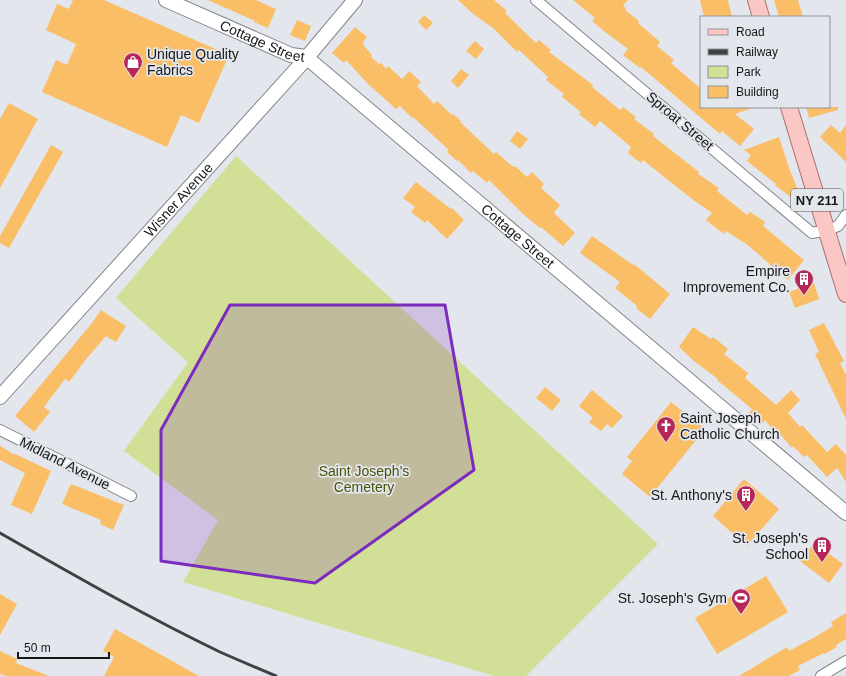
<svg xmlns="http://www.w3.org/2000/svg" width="846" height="676" viewBox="0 0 846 676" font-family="Helvetica,sans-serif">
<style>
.green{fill:#d2df96}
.building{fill:#f9be66}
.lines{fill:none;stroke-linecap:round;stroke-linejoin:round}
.street-casing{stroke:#81858a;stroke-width:12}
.secondary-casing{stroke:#81858a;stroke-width:16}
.primary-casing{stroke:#aa716f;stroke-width:18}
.street{stroke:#fff;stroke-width:10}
.secondary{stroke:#fff;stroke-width:14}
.primary{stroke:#fbc7c5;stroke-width:16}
.rail{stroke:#404144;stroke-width:3}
.marked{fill:#7b2cbf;fill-opacity:0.2;stroke:#7b2cbf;stroke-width:3;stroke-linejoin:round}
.labels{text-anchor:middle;stroke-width:3.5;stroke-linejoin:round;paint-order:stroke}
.shield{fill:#e3e6ec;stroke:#545558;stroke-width:1}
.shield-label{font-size:13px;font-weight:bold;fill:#161719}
.street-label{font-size:14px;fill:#161719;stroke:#e3e6ec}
.poi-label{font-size:14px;fill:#161719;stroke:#e3e6ec;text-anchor:end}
.park-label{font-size:14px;fill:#4a5307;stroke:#e3e6ec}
</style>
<rect width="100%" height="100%" fill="#e3e6ec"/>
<path class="green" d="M236 156 658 544 526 676H494L183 582 218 520 124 451 188 362 116 298Z"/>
<path class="building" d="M73 0H104L229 55 199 123 181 115 167 147 42 92 56 60 67 65 76 44 46 30 57 4 69 9Z
M208 0H256L276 9 268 28 254 22 255 21Z
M458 0H494L507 11 505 13 536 43 539 40 551 50 549 52 593 85 592 87 620 110 623 107 636 117 634 119 654 134 653 136 699 172 698 174 719 188 717 191 747 215 750 212 765 222 763 226 804 260 788 280 743 241V242L726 231 724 234 706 220 712 213 692 199 643 160 641 163 628 153 631 147 600 121 595 127 579 114 581 112 562 97 564 94 546 80 548 77 519 50 517 52 493 28 472 13Z
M573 0H628L623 5 626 9 625 10 639 21 638 23 660 42 657 46 674 60 671 63 701 89V107H750V109L735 114 754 129 740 146 722 131 720 134 641 67 640 68 623 55 628 49 605 32 592 21 595 18Z
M700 0H728L732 17H704Z
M774 0H798L803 17H779Z
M424 15 433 23 426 30 418 22Z
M297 20 311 26 305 41 290 35Z
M355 27 367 37 363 42 364 43 363 45 372 55 371 57 379 64 381 63 386 69 388 66 402 79 409 71 421 82 417 86 434 104 437 101 452 115 453 114 461 121 460 122 494 154 496 152 513 167 515 166 527 177 532 172 544 184 541 188 560 205 554 213 575 233 563 246 541 227 540 228 524 215 489 180 487 183 473 171 471 173 458 160 457 161 447 152 449 150 413 117 412 118 400 106 396 109 368 84 346 60 344 63 332 53Z
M475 41 484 49 476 59 466 51Z
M461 69 469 75 458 88 451 81Z
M9 103 38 119 0 188V119Z
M806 107H838V110L809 118Z
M831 125 840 133 846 125V162L820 137Z
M517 131 528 139 520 149 510 141Z
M779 137 789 168 801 198 793 199 775 185 776 184 747 161 751 155 744 150Z
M51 145 63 152 9 248 0 243V236Z
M416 182 451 209 452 208 464 220 447 239 427 220 425 223 411 212 415 207 403 198Z
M592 236 633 265 634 264 670 294 650 319 636 308 637 306 615 288 620 282 580 253Z
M814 283 819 299 795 308 789 292Z
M101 310 126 326 116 342 106 336 87 358 69 382 65 379 44 407 50 412 34 432 15 416 92 323Z
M824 323 844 361 840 363 846 375V419L815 354 819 352 809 330Z
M693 327 711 339 713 337 728 349 724 354 748 373 745 378 776 405 791 390 800 400 788 413 800 427 802 425 827 452 836 444 846 455V482L837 468 827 477 807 455 804 457 793 446 792 448 781 435 779 437 765 420 761 424 749 413 752 409 717 380 718 379 694 361 679 347Z
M545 387 561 400 552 411 536 398Z
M592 390 623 416 612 428 607 424 601 431 589 422 593 418 579 406Z
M671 402 705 429 650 497 622 474 632 461 627 457Z
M0 446 15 455V454L51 471 32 514 11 505 25 473 0 460Z
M744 479 779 509 747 546 713 516Z
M71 484 124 505 113 530 100 524 101 520 62 504Z
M814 543 843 564 829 583 800 561Z
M766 576 788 612 717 654 695 618Z
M0 594 17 604 0 635Z
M846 613V639L836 645 837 647 825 654 824 653 798 666 800 670 789 676H739L787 647 789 651 815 637 833 626 831 622Z
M115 629 199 676H104L114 657 103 651Z
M0 651 17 659 16 663 49 676H6L0 674Z"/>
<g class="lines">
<g class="street-casing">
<path id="street" d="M536 0 812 233 827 230 838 226 846 215
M0 430 131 496
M821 676 846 661"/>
</g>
<g class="secondary-casing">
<g id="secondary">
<path id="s1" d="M166 0 291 55 306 57 846 513"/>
<path id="s2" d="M0 397 303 62 355 0"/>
</g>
</g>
<g class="primary-casing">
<path id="primary" d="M756 0 761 17
M789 107 846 294"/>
</g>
<use href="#street" class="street"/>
<use href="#secondary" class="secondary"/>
<use href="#primary" class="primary"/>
<path class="rail" d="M0 533C72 574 145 616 220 652 238 660 257 668 276 676"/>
</g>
<path class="marked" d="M230 305H445L474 470 315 583 161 561V430Z"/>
<defs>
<g id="shop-pin" transform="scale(1)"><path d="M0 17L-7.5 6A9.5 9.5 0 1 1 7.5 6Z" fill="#b62757" stroke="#e3e6ec"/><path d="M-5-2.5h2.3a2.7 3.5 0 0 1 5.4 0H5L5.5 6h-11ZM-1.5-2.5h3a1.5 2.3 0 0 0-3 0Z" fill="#fff"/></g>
<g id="building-pin" transform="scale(1)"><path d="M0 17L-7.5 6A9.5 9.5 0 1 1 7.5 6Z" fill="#b62757" stroke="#e3e6ec"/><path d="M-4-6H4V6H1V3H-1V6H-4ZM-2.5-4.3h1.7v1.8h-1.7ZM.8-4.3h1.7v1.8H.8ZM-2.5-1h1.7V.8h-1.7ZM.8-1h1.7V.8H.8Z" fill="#fff"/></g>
<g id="church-pin" transform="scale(1)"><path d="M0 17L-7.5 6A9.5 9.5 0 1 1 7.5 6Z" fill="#b62757" stroke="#e3e6ec"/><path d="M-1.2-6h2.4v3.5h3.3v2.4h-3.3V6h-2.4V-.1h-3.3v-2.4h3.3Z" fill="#fff"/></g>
<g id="stadium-pin" transform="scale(1)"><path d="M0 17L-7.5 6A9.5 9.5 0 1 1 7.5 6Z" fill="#b62757" stroke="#e3e6ec"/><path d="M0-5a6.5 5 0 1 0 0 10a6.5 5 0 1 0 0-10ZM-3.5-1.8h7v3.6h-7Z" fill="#fff"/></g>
</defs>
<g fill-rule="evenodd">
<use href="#shop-pin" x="133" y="62"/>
<use href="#building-pin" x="804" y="279"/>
<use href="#church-pin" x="666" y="426"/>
<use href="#building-pin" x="746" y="495"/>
<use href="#building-pin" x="822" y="546"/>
<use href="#stadium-pin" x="741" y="598"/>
</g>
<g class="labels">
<rect class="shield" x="791" y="189" width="52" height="22" rx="3"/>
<g class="shield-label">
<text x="817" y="205">NY 211</text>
</g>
<g class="street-label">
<text dy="5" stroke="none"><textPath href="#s1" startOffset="105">Cottage Street</textPath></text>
<text transform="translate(680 121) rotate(40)" y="5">Sproat Street</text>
<text dy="5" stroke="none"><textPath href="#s2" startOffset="266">Wisner Avenue</textPath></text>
<text dy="5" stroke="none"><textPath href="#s1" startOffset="429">Cottage Street</textPath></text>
<text transform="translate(65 463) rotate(27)" y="5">Midland Avenue</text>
</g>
<g class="poi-label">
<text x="147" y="59" text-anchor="start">Unique Quality<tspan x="147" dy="16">Fabrics</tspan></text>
<text x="790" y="276">Empire<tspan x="790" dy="16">Improvement Co.</tspan></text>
<text x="680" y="423" text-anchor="start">Saint Joseph<tspan x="680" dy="16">Catholic Church</tspan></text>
<text x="732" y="500">St. Anthony's</text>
<text x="808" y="543">St. Joseph's<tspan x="808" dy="16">School</tspan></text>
<text x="727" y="603">St. Joseph's Gym</text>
</g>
<g class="park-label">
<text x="364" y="476">Saint Joseph's<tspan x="364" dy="16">Cemetery</tspan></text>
</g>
</g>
<rect x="700" y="16" width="130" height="92" fill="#e3e6ec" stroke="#919398"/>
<rect x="708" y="29" width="20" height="6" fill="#fbc7c5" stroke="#919398"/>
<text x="736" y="36" font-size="12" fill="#161719">Road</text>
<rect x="708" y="49" width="20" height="6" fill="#404144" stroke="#919398"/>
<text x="736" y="56" font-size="12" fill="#161719">Railway</text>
<rect x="708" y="66" width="20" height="12" fill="#d2df96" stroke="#919398"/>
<text x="736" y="76" font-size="12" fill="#161719">Park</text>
<rect x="708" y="86" width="20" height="12" fill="#f9be66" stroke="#919398"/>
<text x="736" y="96" font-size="12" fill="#161719">Building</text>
<path d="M18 652v6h91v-6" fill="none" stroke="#161719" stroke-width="2"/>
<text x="24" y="652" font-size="12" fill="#161719" stroke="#e3e6ec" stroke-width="3" paint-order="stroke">50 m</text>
</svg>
